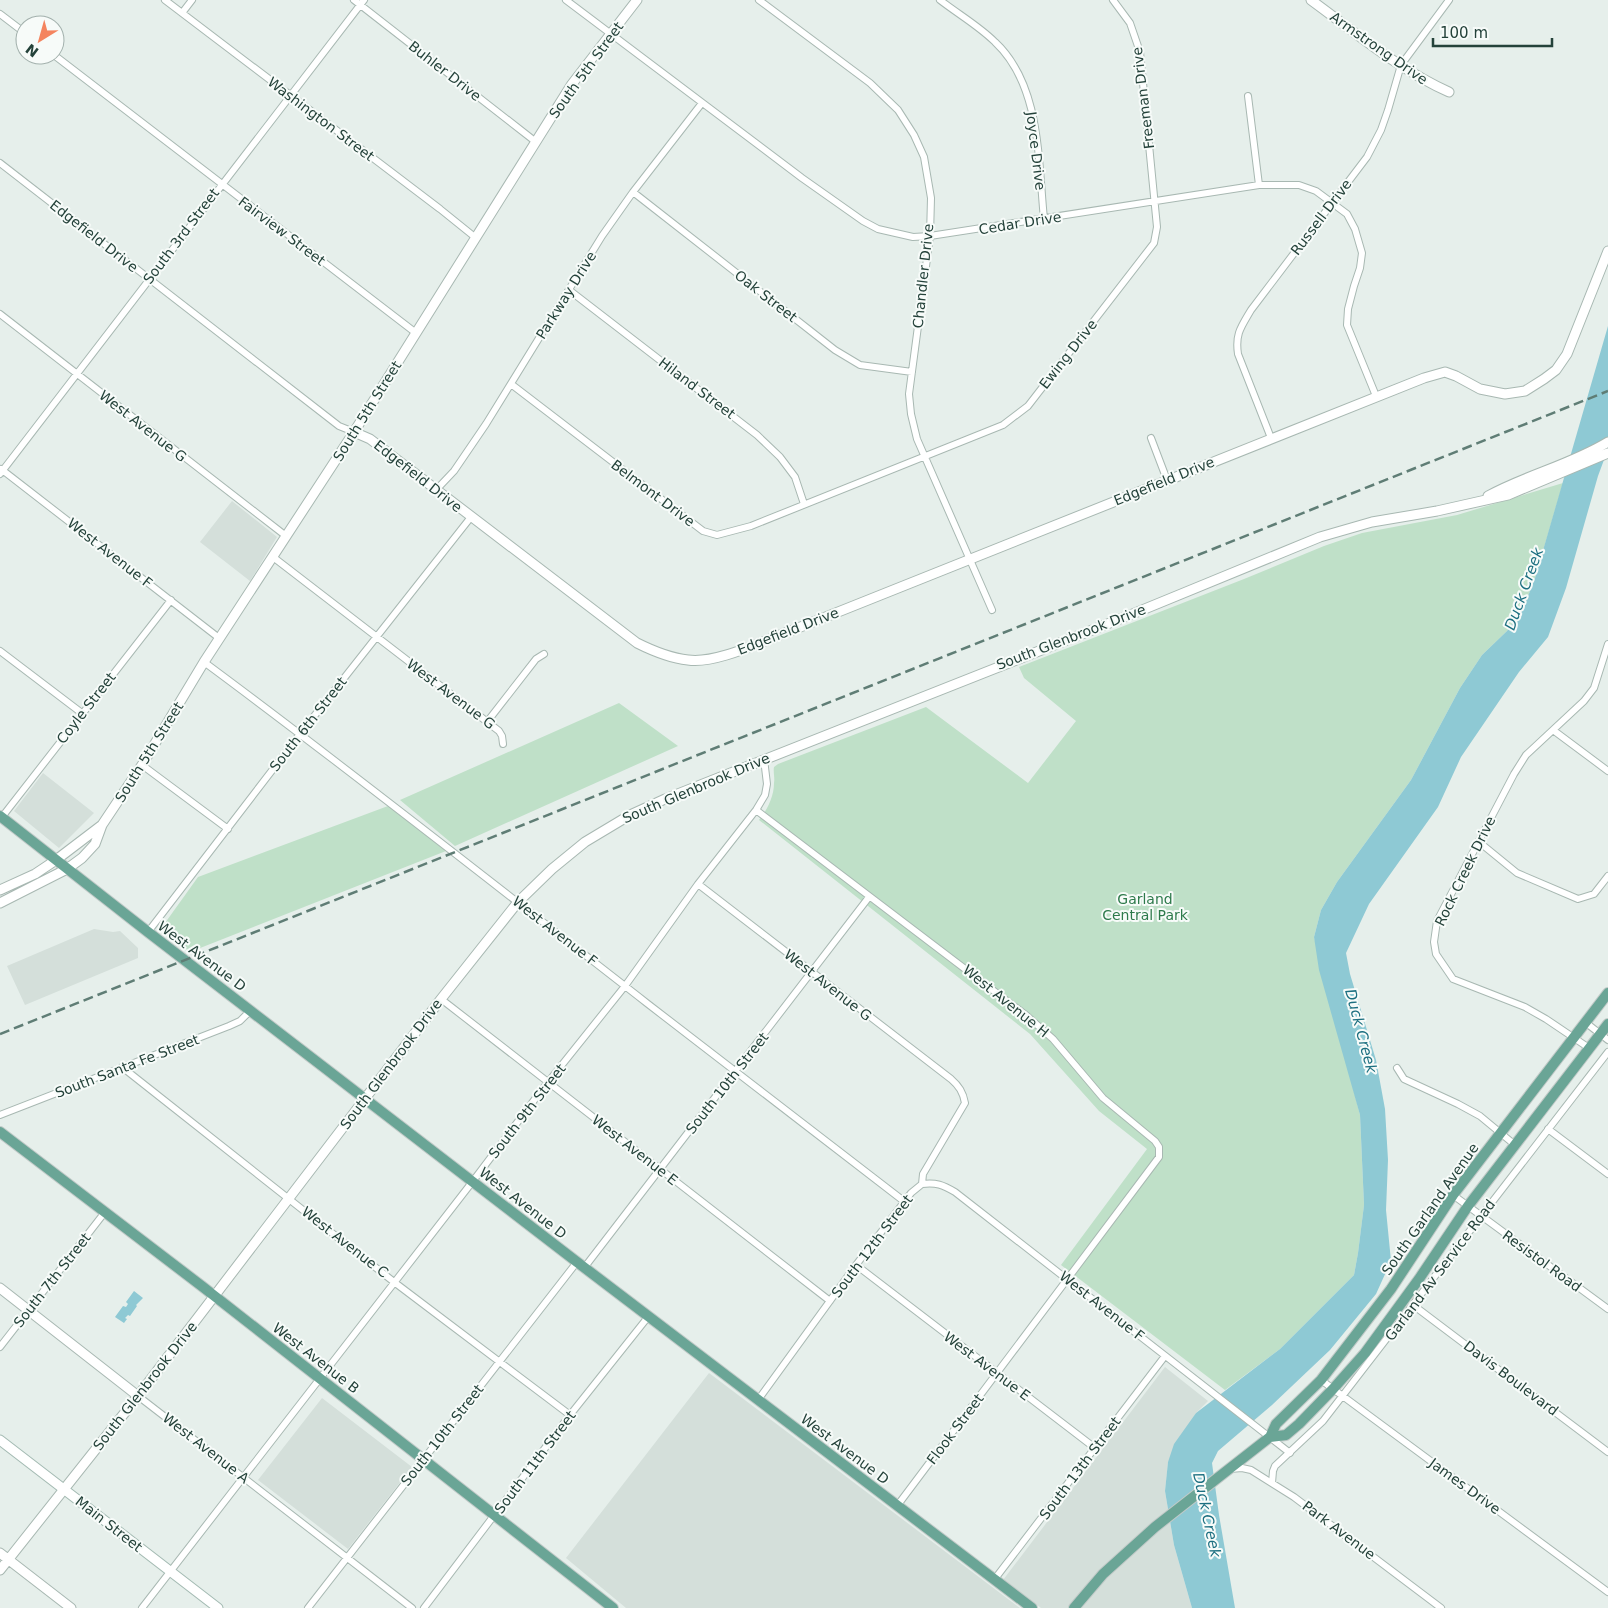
<svg xmlns="http://www.w3.org/2000/svg" width="1608" height="1608" viewBox="0 0 1608 1608" font-family="'DejaVu Sans',sans-serif">
<style>
.built{fill:#d4dfda}
.green{fill:#bfe0c8}
.water{fill:#8ec9d4}
.lines{fill:none;stroke-linecap:round;stroke-linejoin:round}
.minor-casing{stroke:#a8b8b2;stroke-width:8}
.tertiary-casing{stroke:#a8b8b2;stroke-width:11}
.secondary-casing{stroke:#a4bbb3;stroke-width:11}
.primary-casing{stroke:#c2cac8;stroke-width:12}
.minor{stroke:#fff;stroke-width:6}
.tertiary{stroke:#fff;stroke-width:9}
.secondary{stroke:#fff;stroke-width:9}
.primary{stroke:#6aa596;stroke-width:10}
.rail{stroke:#5f7d75;stroke-width:2.5;stroke-dasharray:10 5;stroke-linecap:butt}
.labels{text-anchor:middle;stroke-width:4;stroke-linejoin:round;paint-order:stroke}
.street-label{font-size:14px;fill:#24423a;stroke:#f7fbf9}
.park-label{font-size:14px;fill:#2d7a4b;stroke:#f7fbf9}
.water-label{font-size:15px;font-style:italic;fill:#1c6f80;stroke:#f7fbf9}
</style>
<rect width="100%" height="100%" fill="#e6efeb"/>
<path class="built" d="M232 501 277 537 250 581 200 542Z
M43 773 94 813 59 848 14 811Z
M94 929 113 932 120 931 138 948V958L25 1005 7 966Z
M1165 1367 1208 1401 1196 1413 1168 1462 1165 1491 1174 1545 1192 1608H1041L1003 1580Z
M709 1373 1012 1602 1020 1608H626L566 1558Z
M322 1398 412 1467 348 1549 258 1480Z"/>
<path class="green" d="M1563 483 1535 578 1523 609 1507 631 1482 655 1460 688 1411 780 1337 882 1321 910 1314 937 1360 1115 1364 1205 1358 1253 1354 1275 1280 1349 1225 1390 1061 1265 1147 1149 1099 1111 1030 1034 759 820C767 810 774 797 774 783 775 777 773 772 774 767L778 764 926 707 1028 783 1076 721 1024 678 1019 667 1244 579 1324 546 1362 533 1457 515Z
M619 703 678 746 455 846 400 800Z
M388 806 446 851 190 952 160 930 198 877Z"/>
<path class="water" d="M1608 326V449L1598 476 1566 588 1548 637 1519 672 1461 757 1438 807 1369 904 1346 953 1350 974 1376 1060 1385 1109 1388 1160 1386 1210 1391 1261 1376 1294 1330 1350 1272 1405 1218 1451 1212 1463 1219 1515 1235 1608H1192L1174 1545 1165 1491 1168 1462 1174 1444 1196 1413 1280 1349 1354 1275 1358 1253 1364 1205 1360 1115 1319 970 1314 937 1321 910 1337 882 1411 780 1460 688 1482 655 1507 631 1523 609 1535 578Z
M134 1291 143 1298 136 1305 137 1306 130 1316 128 1315 125 1318 127 1319 124 1323 115 1317 123 1306 126 1307 128 1304 126 1302Z"/>
<g class="lines">
<g class="minor-casing">
<path id="minor" d="M165 0 440 209 476 238
M354 0 536 142
M566 0 802 178 863 221 878 229 913 237 930 236 1259 185H1299L1316 191 1347 214 1355 229 1362 253 1360 268 1354 286 1348 309 1347 325 1376 396
M759 0 870 83 898 110 914 135 924 157 931 198 930 236 909 394 911 414 917 439 992 610
M940 0C958 14 979 26 995 42 1041 85 1038 160 1044 219
M182 13 192 0
M0 14 25 33
M54 55 416 333
M1248 96 1259 185
M0 163 339 426 354 432
M633 192 835 350 860 365 912 372
M569 290 757 435 780 457 795 477 804 504
M0 314 286 536
M511 384 703 531 717 535 751 526 1003 425 1028 406 1154 243 1157 227 1140 52 1130 23 1113 0
M1151 438 1167 480
M1271 438 1238 354C1235 334 1241 327 1251 310L1367 157 1381 130 1388 110 1401 65 1449 0
M1 469 219 638
M0 474 364 0
M436 490 454 471 486 424 602 236 633 192 702 103
M273 557 499 731 502 736 503 744
M0 651 83 714
M204 662C354 773 500 889 648 1004 733 1070 819 1135 905 1202
M487 722 536 659 544 654
M1553 730 1608 771
M142 765 228 829
M756 810 1027 1016 1053 1039 1103 1098 1155 1141 1159 1147V1157L1153 1165 897 1506
M2 817 171 600
M1479 842 1517 873 1578 899 1594 894 1608 876
M698 884 951 1079C959 1086 963 1092 965 1103L923 1174 922 1184 911 1193 856 1265 758 1400
M148 932 300 734 471 517
M441 999 830 1301
M1585 1022 1608 1040
M1589 1048 1546 1019 1525 1007 1453 979 1436 954 1434 942 1437 921 1514 774 1526 755 1584 701 1594 688 1608 644
M122 1067 394 1282 570 1415
M1397 1068 1404 1079 1458 1104 1480 1116 1515 1145
M0 1115 229 1026 240 1021 250 1011
M1548 1129 1608 1174
M922 1184C936 1182 943 1185 955 1192L1290 1453
M1453 1195 1608 1309
M856 1265 1095 1448
M584 1268 869 897
M1413 1305 1608 1452
M0 1347 105 1212
M1321 1380 1608 1592
M138 1396 412 1608
M1230 1469 1242 1468 1251 1470 1294 1497 1441 1608
M1272 1483 1273 1471 1275 1466 1323 1421 1608 1052
M994 1580 1165 1356
M142 1608 473 1181 541 1091 625 986 698 884 756 810 765 795 767 784 764 759
M308 1608 577 1262
M424 1608 570 1415 648 1317"/>
</g>
<g class="tertiary-casing">
<path id="tertiary" d="M1311 0C1355 32 1399 70 1449 92
M354 432 370 439 637 643C653 651 669 658 688 660 716 664 760 642 788 632L1424 378 1445 372 1456 376 1480 389 1505 394 1525 391 1544 379 1556 370 1567 354 1608 251
M1488 496C1526 475 1570 465 1608 442
M0 890 35 874 56 860 102 825
M0 903 67 869 82 858 95 844 102 825 142 765 204 662 354 432 572 84 637 0
M0 1288 138 1396
M0 1553 71 1608
M0 1570 138 1396 441 999 518 902 552 869 585 842 630 815 665 799 1130 615 1320 537 1372 522 1437 511 1508 495 1608 453"/>
</g>
<g class="secondary-casing">
<path id="secondary" d="M0 1440 218 1608"/>
</g>
<g class="primary-casing">
<path id="primary" d="M0 816 148 932 577 1262 1032 1608
M0 1132 203 1287 613 1608
M1270 1437 1286 1435 1299 1424 1333 1389 1365 1353 1419 1279 1468 1206 1608 1024
M1074 1608 1103 1574 1155 1527 1270 1437 1276 1424 1321 1380 1391 1289 1453 1195 1608 993"/>
</g>
<use href="#minor" class="minor"/>
<use href="#tertiary" class="tertiary"/>
<use href="#secondary" class="secondary"/>
<use href="#primary" class="primary"/>
<path class="rail" d="M0 1034 1608 391"/>
</g>
<g class="labels">
<g class="street-label">
<text transform="translate(1379 48) rotate(35)" y="5">Armstrong Drive</text>
<text transform="translate(586 70) rotate(-54)" y="5">South 5th Street</text>
<text transform="translate(445 71) rotate(38)" y="5">Buhler Drive</text>
<text transform="translate(1143 98) rotate(-97)" y="5">Freeman Drive</text>
<text transform="translate(321 119) rotate(37)" y="5">Washington Street</text>
<text transform="translate(1036 151) rotate(83)" y="5">Joyce Drive</text>
<text transform="translate(1321 217) rotate(-53)" y="5">Russell Drive</text>
<text transform="translate(1020 223) rotate(-9)" y="5">Cedar Drive</text>
<text transform="translate(282 231) rotate(37)" y="5">Fairview Street</text>
<text transform="translate(94 236) rotate(38)" y="5">Edgefield Drive</text>
<text transform="translate(181 236) rotate(-53)" y="5">South 3rd Street</text>
<text transform="translate(923 276) rotate(-84)" y="5">Chandler Drive</text>
<text transform="translate(566 295) rotate(-58)" y="5">Parkway Drive</text>
<text transform="translate(766 296) rotate(38)" y="5">Oak Street</text>
<text transform="translate(1068 354) rotate(-52)" y="5">Ewing Drive</text>
<text transform="translate(697 388) rotate(37)" y="5">Hiland Street</text>
<text transform="translate(367 411) rotate(-58)" y="5">South 5th Street</text>
<text transform="translate(143 426) rotate(38)" y="5">West Avenue G</text>
<text transform="translate(418 476) rotate(38)" y="5">Edgefield Drive</text>
<text transform="translate(1164 481) rotate(-22)" y="5">Edgefield Drive</text>
<text transform="translate(653 493) rotate(37)" y="5">Belmont Drive</text>
<text transform="translate(110 553) rotate(38)" y="5">West Avenue F</text>
<text transform="translate(788 631) rotate(-21)" y="5">Edgefield Drive</text>
<text transform="translate(1071 637) rotate(-21)" y="5">South Glenbrook Drive</text>
<text transform="translate(451 694) rotate(37)" y="5">West Avenue G</text>
<text transform="translate(86 708) rotate(-52)" y="5">Coyle Street</text>
<text transform="translate(308 724) rotate(-52)" y="5">South 6th Street</text>
<text transform="translate(149 752) rotate(-58)" y="5">South 5th Street</text>
<text transform="translate(696 788) rotate(-23)" y="5">South Glenbrook Drive</text>
<text transform="translate(1465 871) rotate(-64)" y="5">Rock Creek Drive</text>
<text transform="translate(555 931) rotate(38)" y="5">West Avenue F</text>
<text transform="translate(202 956) rotate(37)" y="5">West Avenue D</text>
<text transform="translate(828 985) rotate(38)" y="5">West Avenue G</text>
<text transform="translate(1006 1001) rotate(39)" y="5">West Avenue H</text>
<text transform="translate(391 1064) rotate(-53)" y="5">South Glenbrook Drive</text>
<text transform="translate(127 1066) rotate(-21)" y="5">South Santa Fe Street</text>
<text transform="translate(727 1083) rotate(-52)" y="5">South 10th Street</text>
<text transform="translate(527 1111) rotate(-52)" y="5">South 9th Street</text>
<text transform="translate(635 1150) rotate(38)" y="5">West Avenue E</text>
<text transform="translate(523 1203) rotate(38)" y="5">West Avenue D</text>
<text transform="translate(1430 1209) rotate(-55)" y="5">South Garland Avenue</text>
<text transform="translate(345 1242) rotate(38)" y="5">West Avenue C</text>
<text transform="translate(872 1246) rotate(-53)" y="5">South 12th Street</text>
<text transform="translate(1542 1261) rotate(36)" y="5">Resistol Road</text>
<text transform="translate(1440 1270) rotate(-53)" y="5">Garland Av Service Road</text>
<text transform="translate(52 1280) rotate(-52)" y="5">South 7th Street</text>
<text transform="translate(1102 1306) rotate(38)" y="5">West Avenue F</text>
<text transform="translate(316 1358) rotate(38)" y="5">West Avenue B</text>
<text transform="translate(987 1366) rotate(37)" y="5">West Avenue E</text>
<text transform="translate(1511 1378) rotate(37)" y="5">Davis Boulevard</text>
<text transform="translate(145 1386) rotate(-52)" y="5">South Glenbrook Drive</text>
<text transform="translate(955 1429) rotate(-53)" y="5">Flook Street</text>
<text transform="translate(442 1435) rotate(-52)" y="5">South 10th Street</text>
<text transform="translate(206 1448) rotate(38)" y="5">West Avenue A</text>
<text transform="translate(845 1449) rotate(37)" y="5">West Avenue D</text>
<text transform="translate(535 1462) rotate(-53)" y="5">South 11th Street</text>
<text transform="translate(1080 1468) rotate(-53)" y="5">South 13th Street</text>
<text transform="translate(1465 1486) rotate(36)" y="5">James Drive</text>
<text transform="translate(109 1524) rotate(38)" y="5">Main Street</text>
<text transform="translate(1339 1530) rotate(37)" y="5">Park Avenue</text>
</g>
<g class="park-label">
<text x="1145" y="904">Garland<tspan x="1145" dy="16">Central Park</tspan></text>
</g>
<g class="water-label">
<text transform="translate(1524 589) rotate(-70)" y="5">Duck Creek</text>
<text transform="translate(1361 1031) rotate(75)" y="5">Duck Creek</text>
<text transform="translate(1207 1515) rotate(78)" y="5">Duck Creek</text>
</g>
</g>
<g transform="translate(40 40) rotate(217)"><circle r="24" fill="#f7fbf9" stroke="#a3b1ad"/>
<path d="M0-4L9 19L0 12L-9 19Z" fill="#f4845f"/>
<text y="-8" font-size="14" font-weight="bold" text-anchor="middle" fill="#24423a">N</text>
</g>
<path d="M1433 38v8h119v-8" fill="none" stroke="#24423a" stroke-width="2.5"/>
<text x="1440" y="38" font-size="15" fill="#24423a" stroke="#f7fbf9" stroke-width="4" paint-order="stroke">100 m</text>
</svg>
